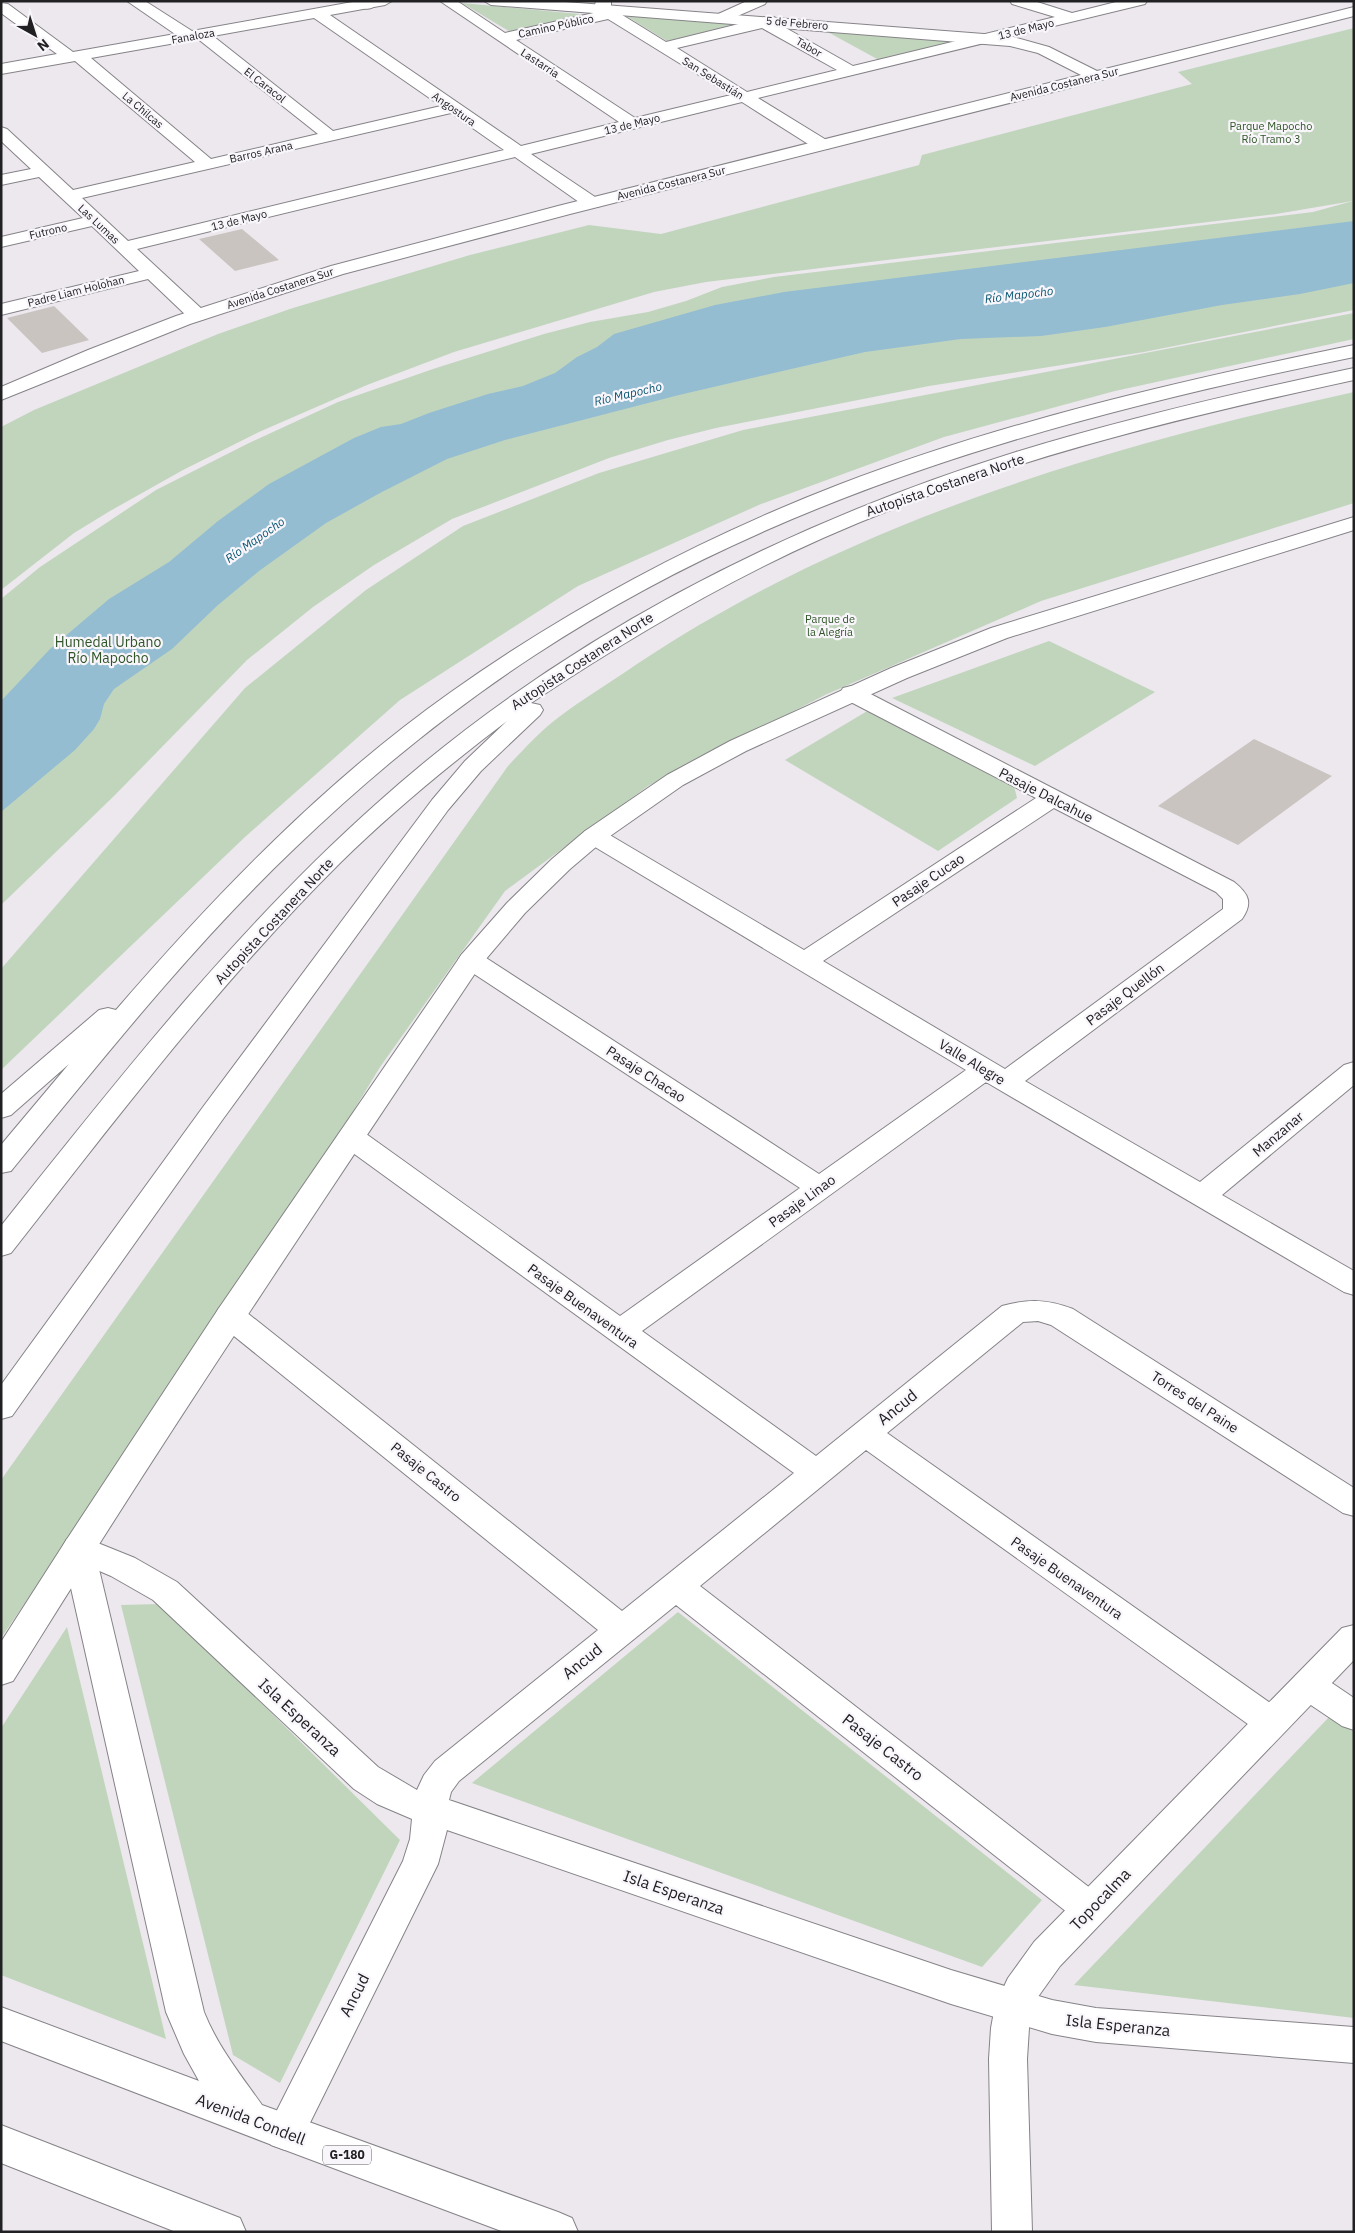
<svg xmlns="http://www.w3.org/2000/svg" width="1355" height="2233" viewBox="0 0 1355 2233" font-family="'IBM Plex Sans',sans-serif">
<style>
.green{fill:#c1d5bd}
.water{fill:#94bdd2}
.building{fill:#cac4c1}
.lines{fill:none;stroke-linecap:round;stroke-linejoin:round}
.street-casing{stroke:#868388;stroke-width:2}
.secondary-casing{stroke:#868388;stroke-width:2}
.primary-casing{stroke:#868388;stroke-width:2}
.highway-casing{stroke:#868388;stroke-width:2}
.street{fill:#fff;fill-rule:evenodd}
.secondary{fill:#fff;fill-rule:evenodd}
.primary{fill:#fff;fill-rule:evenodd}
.highway{fill:#fff;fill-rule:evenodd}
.labels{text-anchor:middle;stroke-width:4.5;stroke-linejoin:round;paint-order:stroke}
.far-street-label{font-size:11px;fill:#212022;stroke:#f9f6fb}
.far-park-label{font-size:11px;fill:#2f5427;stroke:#f9f6fb}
.far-water-label{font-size:12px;font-style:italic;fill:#075572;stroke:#f9f6fb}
.shield{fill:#f9f6fb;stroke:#626063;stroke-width:1}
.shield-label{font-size:12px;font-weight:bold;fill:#212022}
.street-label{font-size:14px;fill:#212022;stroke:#f9f6fb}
.park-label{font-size:14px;fill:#2f5427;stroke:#f9f6fb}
.near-street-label{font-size:16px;fill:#212022;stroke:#f9f6fb}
</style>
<rect width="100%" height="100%" fill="#ece8ee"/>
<path class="green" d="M462 3 590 15 512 33Z
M623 14 745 23 667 41Z
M1354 28V310L1144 352 929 386 716 428 668 440 609 458 452 519 374 565 313 607 247 660 114 796 1 905V599L40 567 156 490 249 443 338 402 436 368 544 334 590 322 648 312 686 301 722 287 774 277 1313 212 1353 201 1276 214 870 262 706 282 654 292 454 352 367 385 259 432 183 470 110 511 74 533 1 590V427L34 410 218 334 293 308 470 255 589 225 661 234 919 165 922 155 1192 84 1178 72Z
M824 30 960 40 879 60Z
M1354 313V339L1115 391 944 437 761 504 578 586 400 700 245 837 1 1070V969L245 688 366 590 463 526 599 473 743 430Z
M1354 392V503L1041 601 825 695 648 786 505 891 380 1067 280 1232 1 1638V1480L508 766C524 749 540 731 559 717 584 698 611 682 637 664 852 521 1104 447 1354 392Z
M1049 641 1155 692 1035 766 892 698Z
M869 710 1014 786 1017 798 938 851 785 760Z
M161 1604 400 1840 280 2083 233 2055 121 1605Z
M678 1612 1042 1900 982 1967 472 1783Z
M67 1627 166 2039 1 1975V1728Z
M1330 1716 1354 1732V2018L1074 1985Z"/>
<path class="water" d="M1354 221V283L1300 294 1222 305 1105 327 1041 336 961 339 865 352 679 395 505 440 447 459 380 493 326 523 259 571 218 605 172 649 114 689 104 704 100 719 94 729 75 750 1 812V701L50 649 109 599 169 562 218 521 269 484 354 438 381 427 401 424 429 413 488 394 523 386 545 377 555 373 577 357 597 347 614 334 715 305 784 292Z"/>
<path class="building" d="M242 229 279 260 235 271 199 239Z
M54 306 89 340 42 353 7 318Z
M1254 739 1332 776 1238 845 1158 806Z"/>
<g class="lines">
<g class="street-casing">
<path id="street" d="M127 1H145L192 31 358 1H392L385 5 330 15 521 146 619 122 440 1H457L505 33 598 12 595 5 596 1H611V8L666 42 771 16 776 18 779 21 777 23 853 66 1055 17 1012 4 1010 1H1034L1072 13 1120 1H1147L1145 4 758 98 828 141 830 145 828 149H816L742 102 531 154 598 199 601 203 598 207H586L515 157 137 249 204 311 206 315 204 319 197 321 190 319 148 279 1 315V304L139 271 92 226 1 247V237L83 218 39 177 1 185V175L31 169 1 141V127L7 129 73 190 195 162 75 61 1 74V64L57 54 1 13V3L8 4 73 52 175 34ZM314 18 441 106 333 131 213 36ZM608 19 731 95 635 118 516 40ZM762 28 837 70 747 92 677 48ZM198 39 318 134 211 159 91 58ZM451 113 504 150 128 241 82 198Z
M747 1H767L765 4 726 21H716L713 18 716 15Z
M851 686 859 688 1234 882C1249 894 1253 903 1242 919L1025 1081 1200 1182 1344 1065 1354 1062V1085L1222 1195 1354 1271V1295L1344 1292 986 1082 642 1331 816 1456 1002 1306C1028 1299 1047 1299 1073 1309L1354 1488V1516L1343 1513 1051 1325 1038 1321 1023 1322 887 1433 1283 1712 1288 1722 1283 1732 1271 1736 1259 1732 866 1450 700 1586 1103 1898 1108 1909 1103 1920 1090 1925 1077 1920 676 1605 459 1781 451 1792 449 1800 951 1970 1052 2000 1096 2008 1354 2027V2063L1096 2042 1052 2034 951 2004 447 1830 438 1864 299 2145 285 2150 271 2145 266 2132 403 1861 410 1839 412 1819 377 1804 354 1789 153 1600 111 1576 67 1557 62 1548 67 1539 78 1535 135 1558 177 1582 378 1767 417 1790 424 1775 435 1761 598 1630 219 1324 215 1316 219 1308 230 1305 241 1308 622 1611 794 1473 342 1145 338 1138 342 1131 352 1129 362 1131 620 1316 800 1188 462 966 458 960 462 954 471 952 480 954 819 1174 966 1070 585 841 582 836 585 831 594 829 603 831 804 950 1036 798 843 698 840 693 843 688ZM1054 808 1216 892 1223 899V909L1005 1069 823 961Z
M1308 1671 1320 1675 1354 1698V1730L1342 1726 1296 1695 1291 1685 1296 1675Z"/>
</g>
<g class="secondary-casing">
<path id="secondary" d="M362 1H378C374 8 370 10 362 8L360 5Z
M484 1H552L1010 36 1049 47 1097 71 1354 7V16L570 214 343 274 190 324 1 400V387L88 350 176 316 331 266 558 206 1081 75 1038 53 1010 46 491 5Z
M1354 517V530L1007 638 907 678 746 751 683 785 603 841 570 869 525 913 480 966C322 1202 163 1439 13 1681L1 1685V1642L67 1539 219 1308 462 954 507 903 552 859 585 831 667 775 730 741 891 668 991 628Z
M1354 1625V1660L1060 1966 1035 2001 1029 2028 1027 2059 1032 2232H992L989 2059 991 2028 995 2006 1008 1978 1034 1942 1342 1628Z"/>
</g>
<g class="primary-casing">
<path id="primary" d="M78 1535 89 1539 94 1548 204 2012C218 2047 240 2074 262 2105L558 2212 572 2218 578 2232H504L285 2150 1 2041V2007L199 2081 184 2054 166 2012 62 1548 67 1539Z
M1 2125 240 2218 246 2232H176L1 2163Z"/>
</g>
<g class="highway-casing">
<path id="highway" d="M1354 345V357C1068 415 781 493 535 655 449 711 369 777 295 848 191 947 102 1060 11 1171L1 1173V1145L69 1064 11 1115 1 1118V1094L99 1010 108 1008 116 1010C216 894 325 781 451 692 571 607 701 538 838 485 1005 421 1179 381 1354 345Z
M1354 368V380C1173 419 993 463 823 538 720 584 624 641 531 703L540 705 543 710 540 715 481 771 448 810 223 1119 12 1416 1 1419V1385L203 1107 432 800 465 761 507 721C449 765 392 812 340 863 219 983 116 1119 11 1253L1 1256V1226C118 1079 235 930 375 805 558 640 782 525 1016 452 1127 418 1240 392 1354 368Z"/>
</g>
<use href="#street" class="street"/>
<use href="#secondary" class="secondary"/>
<use href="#primary" class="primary"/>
<use href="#highway" class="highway"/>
</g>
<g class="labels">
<g class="far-street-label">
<text transform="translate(797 23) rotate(5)" y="4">5 de Febrero</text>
<text transform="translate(556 26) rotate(-12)" y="4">Camino Público</text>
<text transform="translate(1026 29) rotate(-14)" y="4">13 de Mayo</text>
<text transform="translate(193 36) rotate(-10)" y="4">Fanaloza</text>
<text transform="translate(809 47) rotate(30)" y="4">Tabor</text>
<text transform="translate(540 63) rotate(33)" y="4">Lastarria</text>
<text transform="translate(713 78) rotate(32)" y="4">San Sebastián</text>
<text transform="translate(1064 84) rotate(-14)" y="4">Avenida Costanera Sur</text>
<text transform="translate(265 85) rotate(38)" y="4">El Caracol</text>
<text transform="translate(454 109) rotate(35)" y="4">Angostura</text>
<text transform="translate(143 110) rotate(40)" y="4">La Chilcas</text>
<text transform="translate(632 124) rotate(-14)" y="4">13 de Mayo</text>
<text transform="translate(261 152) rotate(-13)" y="4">Barros Arana</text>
<text transform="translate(671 183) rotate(-14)" y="4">Avenida Costanera Sur</text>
<text transform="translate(239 220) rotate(-14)" y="4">13 de Mayo</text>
<text transform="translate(99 224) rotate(43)" y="4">Las Lumas</text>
<text transform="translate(48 231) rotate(-13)" y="4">Futrono</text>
<text transform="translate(280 288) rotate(-18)" y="4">Avenida Costanera Sur</text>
<text transform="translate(76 291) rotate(-14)" y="4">Padre Liam Holohan</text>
</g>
<g class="far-park-label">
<text x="1271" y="130">Parque Mapocho<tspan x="1271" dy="13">Río Tramo 3</tspan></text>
<text x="830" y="623">Parque de<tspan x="830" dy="13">la Alegría</tspan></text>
</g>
<g class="far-water-label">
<text transform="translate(1019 295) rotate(-7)" y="4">Río Mapocho</text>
<text transform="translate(628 394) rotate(-13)" y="4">Río Mapocho</text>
<text transform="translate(255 540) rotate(-35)" y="4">Río Mapocho</text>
</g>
<rect class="shield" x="323" y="2145.5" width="48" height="19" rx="4"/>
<g class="shield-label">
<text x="347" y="2159">G-180</text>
</g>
<g class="street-label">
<text transform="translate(945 485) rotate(-19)" y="5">Autopista Costanera Norte</text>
<text transform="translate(582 661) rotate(-33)" y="5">Autopista Costanera Norte</text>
<text transform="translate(1046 795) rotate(27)" y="5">Pasaje Dalcahue</text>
<text transform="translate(928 880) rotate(-34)" y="5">Pasaje Cucao</text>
<text transform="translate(274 921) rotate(-47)" y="5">Autopista Costanera Norte</text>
<text transform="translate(1125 994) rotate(-37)" y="5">Pasaje Quellón</text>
<text transform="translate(972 1062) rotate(31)" y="5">Valle Alegre</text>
<text transform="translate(646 1074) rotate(33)" y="5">Pasaje Chacao</text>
<text transform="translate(1278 1134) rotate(-40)" y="5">Manzanar</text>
<text transform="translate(802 1201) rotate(-36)" y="5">Pasaje Linao</text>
<text transform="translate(583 1306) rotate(36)" y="5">Pasaje Buenaventura</text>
<text transform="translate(1195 1402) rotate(33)" y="5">Torres del Paine</text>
<text transform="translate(426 1472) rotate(39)" y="5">Pasaje Castro</text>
<text transform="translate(1067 1578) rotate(35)" y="5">Pasaje Buenaventura</text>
</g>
<g class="park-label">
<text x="108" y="647">Humedal Urbano<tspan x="108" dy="16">Río Mapocho</tspan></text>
</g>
<g class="near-street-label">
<text transform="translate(897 1407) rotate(-39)" y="6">Ancud</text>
<text transform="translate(582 1661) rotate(-39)" y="6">Ancud</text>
<text transform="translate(300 1717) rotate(43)" y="6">Isla Esperanza</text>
<text transform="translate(883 1747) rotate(38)" y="6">Pasaje Castro</text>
<text transform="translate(674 1892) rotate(19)" y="6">Isla Esperanza</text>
<text transform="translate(1100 1899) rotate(-46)" y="6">Topocalma</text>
<text transform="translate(354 1995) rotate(-63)" y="6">Ancud</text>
<text transform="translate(1118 2025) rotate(6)" y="6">Isla Esperanza</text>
<text transform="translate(251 2119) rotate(21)" y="6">Avenida Condell</text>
</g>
</g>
<rect width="1355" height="2233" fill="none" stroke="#212022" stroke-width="5"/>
<g transform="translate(35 35) rotate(141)" stroke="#f9f6fb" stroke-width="4" paint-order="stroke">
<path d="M0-4L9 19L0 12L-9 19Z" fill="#212022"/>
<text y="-8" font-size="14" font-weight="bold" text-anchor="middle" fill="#212022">N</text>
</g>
</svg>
